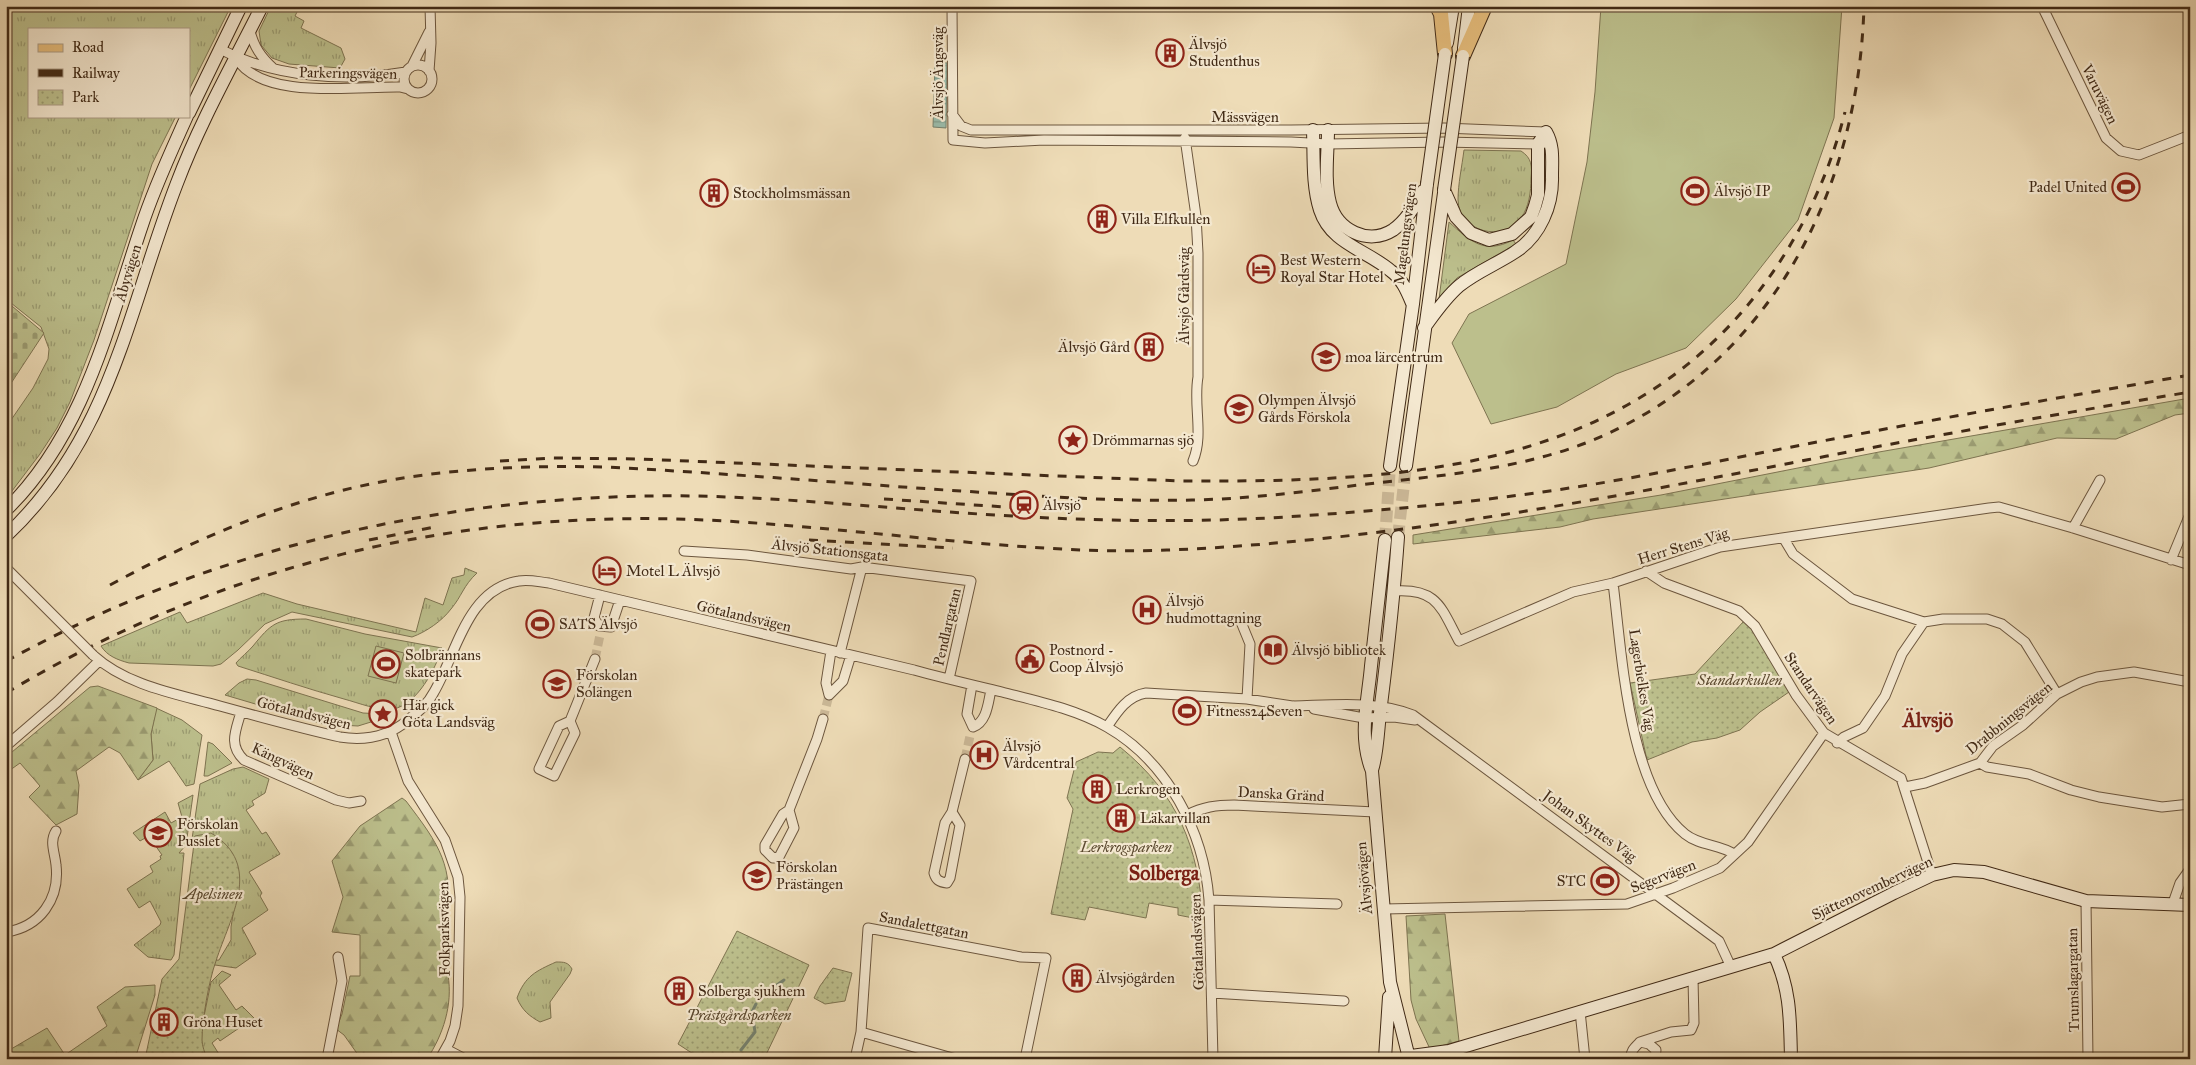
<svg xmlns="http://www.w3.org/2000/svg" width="2196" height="1065" viewBox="0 0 2196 1065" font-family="'IM FELL Great Primer',serif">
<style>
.grass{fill:url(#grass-tufts);stroke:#7e7451}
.forest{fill:url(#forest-firs);stroke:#7e7451}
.cemetery{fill:url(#cemetery-stones);stroke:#7e7451}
.park{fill:url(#park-dots);stroke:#7e7451}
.garden{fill:#bcbf8c;stroke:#7e7451}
.water{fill:url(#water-rules);stroke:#76826f}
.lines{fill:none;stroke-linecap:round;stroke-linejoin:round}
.stream{stroke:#76826f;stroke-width:3}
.street-tunnel{stroke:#cbb897;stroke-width:9;stroke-dasharray:9 4.5;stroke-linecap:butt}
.secondary-tunnel{stroke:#cbb897;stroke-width:12;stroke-dasharray:12 6;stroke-linecap:butt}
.street-casing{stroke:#6c563e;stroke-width:11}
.secondary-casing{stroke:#412a16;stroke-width:14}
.primary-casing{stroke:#412a16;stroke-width:16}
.street{stroke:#f4e8d0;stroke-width:9}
.secondary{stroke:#f4e8d0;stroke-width:12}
.primary{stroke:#e7be7c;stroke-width:14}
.rail{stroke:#412a16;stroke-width:3;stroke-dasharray:9 9;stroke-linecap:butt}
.street-bridge-casing{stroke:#6c563e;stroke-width:11;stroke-linecap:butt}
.secondary-bridge-casing{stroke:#412a16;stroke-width:14;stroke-linecap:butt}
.street-bridge{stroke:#f4e8d0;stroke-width:9}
.secondary-bridge{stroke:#f4e8d0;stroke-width:12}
.labels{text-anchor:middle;stroke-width:4.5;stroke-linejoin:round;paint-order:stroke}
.poi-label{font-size:15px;fill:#412a16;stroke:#f4e8d0;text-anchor:start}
.street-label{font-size:15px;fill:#412a16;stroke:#f4e8d0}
.park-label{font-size:15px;font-style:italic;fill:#5a482e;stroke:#f4e8d0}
.district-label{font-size:20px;font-weight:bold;fill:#7a1f14;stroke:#f4e8d0}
</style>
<defs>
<pattern id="grass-tufts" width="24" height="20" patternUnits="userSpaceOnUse" patternTransform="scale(1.25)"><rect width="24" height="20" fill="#bcbf8c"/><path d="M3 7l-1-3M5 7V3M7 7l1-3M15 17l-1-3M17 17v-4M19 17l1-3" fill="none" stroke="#9a9b71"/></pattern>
<pattern id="forest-firs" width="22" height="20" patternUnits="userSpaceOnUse" patternTransform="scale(1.25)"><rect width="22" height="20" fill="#bcbf8c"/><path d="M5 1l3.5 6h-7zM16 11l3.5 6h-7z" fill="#9a9b71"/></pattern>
<pattern id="cemetery-stones" width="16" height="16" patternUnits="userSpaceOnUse" patternTransform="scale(1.25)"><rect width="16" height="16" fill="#bcbf8c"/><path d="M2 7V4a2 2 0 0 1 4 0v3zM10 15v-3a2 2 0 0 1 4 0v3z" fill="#9a9b71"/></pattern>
<pattern id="park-dots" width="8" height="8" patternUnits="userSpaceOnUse" patternTransform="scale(1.25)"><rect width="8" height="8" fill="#bcbf8c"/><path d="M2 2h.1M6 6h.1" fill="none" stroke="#9a9b71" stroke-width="1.8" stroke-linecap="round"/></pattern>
<pattern id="water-rules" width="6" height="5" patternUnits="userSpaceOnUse" patternTransform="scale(1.25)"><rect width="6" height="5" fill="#9abcab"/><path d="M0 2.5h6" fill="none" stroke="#7f998a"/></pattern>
</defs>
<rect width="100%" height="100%" fill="#eedcb7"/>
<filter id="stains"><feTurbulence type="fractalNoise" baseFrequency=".004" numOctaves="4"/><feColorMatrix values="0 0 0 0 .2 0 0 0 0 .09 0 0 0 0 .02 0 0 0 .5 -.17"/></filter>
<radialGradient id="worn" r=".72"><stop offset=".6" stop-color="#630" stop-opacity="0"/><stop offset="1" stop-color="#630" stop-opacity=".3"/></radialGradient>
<path class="grass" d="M6 6H231L189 90V29H29V116H176L152 164 94 340 70 402 57 428 40 454 12 491 6 485V422L11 420 33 388 48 359 49 349 41 327 6 299Z
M271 6H300L295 16 304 21 301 28 341 48 345 59 340 68 289 64 272 58 261 45 259 31Z
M1464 150 1521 151C1532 158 1532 166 1531 178 1531 192 1529 207 1521 218 1503 243 1459 232 1458 200 1458 184 1462 166 1464 150Z
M1449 222C1470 241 1484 255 1513 240L1516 244 1457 278 1439 299Z
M465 568 477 573C463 586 462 596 451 609 442 621 426 632 412 637L292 612 265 624 238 650 221 664 213 666 129 663C118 660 107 656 101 646L180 612 187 623 263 593 297 604 416 632 425 598 443 605 452 578 464 575Z
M306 619 365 634 442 648C436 668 417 705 393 709 378 711 359 703 344 699 308 689 273 677 238 666L236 663C241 657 248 652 253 646 271 624 276 619 306 619Z
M247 679 256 680 363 713 383 714 384 718 358 726 323 724 225 695 239 683Z
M156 708 182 720 202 735 194 784 186 786 169 761 138 780 153 760 151 734Z
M208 742 213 744 232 763 208 776H204Z
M243 767 269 779 265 793 252 801 254 805 246 810 262 834 266 832 280 854 249 872 262 893 260 896 268 910 242 928 256 954 236 968 194 962 219 960 231 940V927L236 896 193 846H191L200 784 233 769Z
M193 795 186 845 179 853H184L174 955 171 960 148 957 134 945 160 925 161 922 150 901 139 908 127 889 153 872 150 866 161 859 160 856 162 855 155 845 157 843 152 834 140 841 133 833 165 812 171 823 182 817 178 803Z
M556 962C564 962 568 962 572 969L570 974 550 1002 551 1018 540 1022C529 1016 522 1010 517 998 525 976 536 971 556 962Z
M222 971 231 975 219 985 236 1010 242 1006 256 1020 251 1024 248 1022 220 1041 218 1038 212 1043 222 1059H173L203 1021 211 982Z"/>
<path class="forest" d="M2190 398V413L2175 415 2116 439 2057 438 1929 468 1593 519 1560 527 1413 544V535L1661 495 1879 452Z
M98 686 157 708 151 734 153 760 138 780 120 753 109 747 76 771 79 785 77 814 56 825 29 797 40 786 20 763 6 773V757L90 687Z
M402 798 406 801C440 846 454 865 447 923 446 933 442 943 442 953 441 961 447 968 448 975 453 1005 443 1035 427 1059H361L344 1035 336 1029 342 1014 350 976H360V935L332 932 343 897 332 861 360 826Z
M1445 914 1459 1041 1430 1049 1416 1019 1411 1000 1406 916Z
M155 985V995L135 1059H6V1052L47 1028 65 1055 107 1026 97 1007 125 987Z"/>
<path class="cemetery" d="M6 301 44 333 6 391Z"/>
<path class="park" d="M1744 621 1754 631 1789 692 1760 712 1740 730 1717 738 1692 742 1647 760 1630 683 1695 674Z
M1120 747C1178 794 1199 848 1203 920L1178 915V908L1149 903 1146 918 1089 907 1085 920 1051 914 1073 809 1067 798 1076 762 1098 752 1113 753Z
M211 833C264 865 230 917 216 961 209 980 202 1020 202 1040 202 1046 205 1053 207 1059H145L162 979 179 959 195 836Z
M737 931 809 965 764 1059H701L678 1044Z
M833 968 852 973 845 1001 825 1004 814 998 820 986Z"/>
<path class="garden" d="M1601 6H1842L1834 118 1798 220 1736 299 1686 348 1616 374 1557 407 1491 424 1452 343 1469 314 1566 264 1587 162 1595 92Z
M376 646 404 653 396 683 368 676Z"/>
<path class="water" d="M935 62 947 63 946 128 933 127Z"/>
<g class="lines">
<path class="stream" d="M764 996V994L784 980
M741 1050 755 1032 752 1012 756 1004"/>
<path class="street-tunnel" d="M595 659 600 635
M823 719 829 695
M965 759 970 736"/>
<path class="secondary-tunnel" d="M1398 537 1406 466
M1385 540 1390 466"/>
<g class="street-casing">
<path id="street" d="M952 6 953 140 985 143 1044 140 1291 142 1328 144 1443 142 1542 144
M2042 6 2106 138 2121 151 2139 155 2190 135
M250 31C254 47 261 57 273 68
M220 49C275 78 345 82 406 72
M236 58C262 101 356 86 400 87L408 89
M404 79a14 14 0 1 1 28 0a14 14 0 1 1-28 0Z
M412 66 429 32
M429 71 431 43 430 6
M952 114 961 126 971 130H1291L1444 128 1546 132
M1185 138 1196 216 1198 253V377C1193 405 1204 435 1193 461
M6 496 14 502
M2073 528 2100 480
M1784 539 1793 554 1852 599 1924 622 1943 619H1987L2002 624 2025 642 2057 694
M684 551 747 555 851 569 862 567 971 581 949 679
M2171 560 2190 514
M1646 571 1664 583 1739 611 1755 626 1796 695 1824 733 1901 778 1932 875
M1613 583C1622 653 1628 788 1685 834 1700 846 1719 844 1734 854
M1394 591C1438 588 1441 608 1459 641L1573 592 1613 583 1720 547 1989 508 1999 507 2073 528 2190 565
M600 595 594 618 599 626 611 627 620 600
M1241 622 1250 644 1247 699
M831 651 826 683 829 695 843 681 851 655
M840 653 862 567
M93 655C127 686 177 694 220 706 260 717 300 728 340 737 365 741 388 737 408 720 418 712 428 704 434 692 456 655 467 588 519 581 529 579 539 582 549 583 671 612 792 641 914 670 943 678 973 685 1002 692 1037 701 1075 709 1107 727 1168 762 1204 832 1209 900L1213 1059
M972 685 967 714 973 727C987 722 988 703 991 690
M1294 706C1333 705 1376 700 1413 715L1719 941 1731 967
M1314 709 1364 718 1394 717 1415 720
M241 712C236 730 228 745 244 760L336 800 349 803 361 801
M570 721 575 733 554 776 539 769 559 726 570 721 595 659
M1107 727C1117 712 1127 696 1146 693L1247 699 1299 707
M391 732 408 781 445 840 458 877 460 897 458 1006 455 1026 450 1041 440 1059
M1837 743 1844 737 1863 728 1885 696 1902 654 1924 622
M6 746 57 702 99 661
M1980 763 1987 767 2029 774 2071 790 2099 797 2162 807 2190 804
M1905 787 1925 783 1980 763 1993 746 2023 725 2057 694 2081 682 2097 677 2134 672 2190 682
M789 810 783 814 765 845V850L773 858 779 857 794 828 789 810 817 739 823 719
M952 812 960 825 950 878 947 883C939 882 936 880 934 873L945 823 952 812 965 759
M1187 815C1203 807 1216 805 1234 805L1375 812
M1209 900 1337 904
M2086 901 2088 1059
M2173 903 2180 883 2190 869
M1384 909 1627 904 1673 888 1720 868 1748 842 1824 733
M6 932C40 927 60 899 56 865 55 853 49 842 56 831
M1212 993 1344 1001
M1580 1011 1585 1059
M861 1032 956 1059
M1640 1042 1671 1032 1691 1030 1694 1023 1693 978
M446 1049 465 1059
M327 1059 342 981 338 957
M855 1059 861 1032 868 928 1021 957 1046 958 1025 1059
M1631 1059C1630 1051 1635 1047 1640 1042L1649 1044 1656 1050 1655 1059"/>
</g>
<g class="secondary-casing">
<path id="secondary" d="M1447 43 1453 6
M1464 48 1469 6
M189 113 241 6
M1313 130C1314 156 1312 185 1320 210 1331 244 1367 250 1391 271 1402 279 1407 291 1412 303
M1328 130C1328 153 1324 180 1330 203 1337 230 1368 246 1393 230 1407 220 1415 205 1423 191
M1424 328C1435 313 1445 298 1459 286 1476 272 1497 264 1515 252 1540 236 1553 205 1552 176 1552 160 1554 146 1546 132L1538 144V195L1535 206 1531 217 1512 234 1489 240 1471 233 1456 217 1444 190
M1390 466 1413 304 1427 184
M1406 466 1444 193
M6 510C85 433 108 325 142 225 154 188 171 152 187 116
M6 536C112 436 127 312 177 183 200 122 233 64 262 6
M1385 540C1380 582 1376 624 1371 666 1368 701 1358 736 1372 771L1390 982 1408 1054
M1372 770C1378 752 1378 725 1381 705 1388 649 1394 594 1398 537
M1774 954C1791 990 1790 1020 1791 1059
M1411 1056 1449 1051 1774 954 1894 893 1932 875 1954 870 1984 872 2086 901 2190 905
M1385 1058 1389 997"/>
</g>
<g class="primary-casing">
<path id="primary" d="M1437 6 1441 14 1445 54
M1463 56 1485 6"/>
</g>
<use href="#street" class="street"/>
<use href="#secondary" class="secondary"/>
<use href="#primary" class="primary"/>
<path class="rail" d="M500 461 553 458 638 459 1181 481C1391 482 1614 475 1756 295 1799 240 1828 179 1845 112
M884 499 1051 510
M369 540 435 527
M809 540 953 548
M110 585C182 546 256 513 336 492 424 469 516 465 607 467 720 473 832 482 945 490 1027 495 1110 502 1192 500 1254 499 1315 490 1376 483 1455 474 1537 467 1609 433 1776 355 1859 184 1864 6
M6 661C42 642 79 623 116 607 297 529 498 493 694 496 794 498 894 509 995 515 1092 521 1188 523 1285 517 1393 510 1501 500 1607 482 1688 468 1768 451 1849 436 1962 414 2076 395 2190 375
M6 693C227 561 468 506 725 521 844 528 963 545 1082 550 1134 552 1187 550 1239 546 1444 531 1646 491 1848 452 1961 431 2076 411 2190 392"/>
<g class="street-bridge-casing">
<path id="street-bridge" d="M6 568 93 655"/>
</g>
<g class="secondary-bridge-casing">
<path id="secondary-bridge" d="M1427 184 1445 54
M1444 190 1463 56"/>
</g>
<use href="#street-bridge" class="street-bridge"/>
<use href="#secondary-bridge" class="secondary-bridge"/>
</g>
<defs>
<g id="building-ring" transform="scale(1.4375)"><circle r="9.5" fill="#f4e8d0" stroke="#8f2418" stroke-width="1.5"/><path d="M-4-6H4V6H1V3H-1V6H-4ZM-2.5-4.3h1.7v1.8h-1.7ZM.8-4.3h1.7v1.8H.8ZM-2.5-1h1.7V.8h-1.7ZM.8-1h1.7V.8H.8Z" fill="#8f2418"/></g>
<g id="stadium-ring" transform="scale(1.4375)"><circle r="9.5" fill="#f4e8d0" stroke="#8f2418" stroke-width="1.5"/><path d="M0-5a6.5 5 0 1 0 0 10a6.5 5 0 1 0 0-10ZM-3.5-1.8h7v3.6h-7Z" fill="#8f2418"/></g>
<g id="hotel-ring" transform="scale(1.4375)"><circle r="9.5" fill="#f4e8d0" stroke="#8f2418" stroke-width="1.5"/><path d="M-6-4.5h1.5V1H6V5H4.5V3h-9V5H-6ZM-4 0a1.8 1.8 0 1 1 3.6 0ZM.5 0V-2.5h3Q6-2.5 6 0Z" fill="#8f2418"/></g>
<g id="university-ring" transform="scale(1.4375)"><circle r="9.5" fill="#f4e8d0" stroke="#8f2418" stroke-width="1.5"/><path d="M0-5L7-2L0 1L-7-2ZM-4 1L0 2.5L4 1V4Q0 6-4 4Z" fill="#8f2418"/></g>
<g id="school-ring" transform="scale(1.4375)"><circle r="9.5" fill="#f4e8d0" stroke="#8f2418" stroke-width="1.5"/><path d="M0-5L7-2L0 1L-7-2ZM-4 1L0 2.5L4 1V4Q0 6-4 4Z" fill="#8f2418"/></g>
<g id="sight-ring" transform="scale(1.4375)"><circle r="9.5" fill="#f4e8d0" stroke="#8f2418" stroke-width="1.5"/><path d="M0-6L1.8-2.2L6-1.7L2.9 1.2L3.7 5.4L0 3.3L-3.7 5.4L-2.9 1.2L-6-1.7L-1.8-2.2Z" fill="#8f2418"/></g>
<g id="station-ring" transform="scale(1.4375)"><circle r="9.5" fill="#f4e8d0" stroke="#8f2418" stroke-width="1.5"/><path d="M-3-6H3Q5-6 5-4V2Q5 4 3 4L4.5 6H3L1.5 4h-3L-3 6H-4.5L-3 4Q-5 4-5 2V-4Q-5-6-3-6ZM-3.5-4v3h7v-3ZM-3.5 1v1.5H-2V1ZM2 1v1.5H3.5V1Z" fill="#8f2418"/></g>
<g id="hospital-ring" transform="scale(1.4375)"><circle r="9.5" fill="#f4e8d0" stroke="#8f2418" stroke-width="1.5"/><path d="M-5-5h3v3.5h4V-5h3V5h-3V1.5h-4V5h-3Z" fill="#8f2418"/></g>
<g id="library-ring" transform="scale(1.4375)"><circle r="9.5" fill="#f4e8d0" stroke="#8f2418" stroke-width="1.5"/><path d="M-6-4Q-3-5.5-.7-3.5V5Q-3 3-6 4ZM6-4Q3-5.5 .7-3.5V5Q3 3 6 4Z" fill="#8f2418"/></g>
<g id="civic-ring" transform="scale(1.4375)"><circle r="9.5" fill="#f4e8d0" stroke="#8f2418" stroke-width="1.5"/><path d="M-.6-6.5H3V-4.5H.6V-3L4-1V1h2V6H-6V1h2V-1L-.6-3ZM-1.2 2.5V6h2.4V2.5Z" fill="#8f2418"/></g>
</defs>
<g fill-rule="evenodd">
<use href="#building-ring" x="1170" y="53"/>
<use href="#stadium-ring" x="2126" y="187"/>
<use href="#stadium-ring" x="1695" y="191"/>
<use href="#building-ring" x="714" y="193"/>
<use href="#building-ring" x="1102" y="219"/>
<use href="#hotel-ring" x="1261" y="269"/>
<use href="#building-ring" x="1149" y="347"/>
<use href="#university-ring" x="1326" y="357"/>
<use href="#school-ring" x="1239" y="409"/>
<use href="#sight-ring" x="1073" y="440"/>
<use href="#station-ring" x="1024" y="505"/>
<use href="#hotel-ring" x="607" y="571"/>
<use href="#hospital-ring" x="1147" y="610"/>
<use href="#stadium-ring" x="540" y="624"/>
<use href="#library-ring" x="1273" y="650"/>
<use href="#civic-ring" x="1030" y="659"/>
<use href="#stadium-ring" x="386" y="664"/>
<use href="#school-ring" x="557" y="684"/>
<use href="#stadium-ring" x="1187" y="711"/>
<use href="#sight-ring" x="383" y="714"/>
<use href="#hospital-ring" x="984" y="755"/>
<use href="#building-ring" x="1097" y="789"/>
<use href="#building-ring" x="1121" y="818"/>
<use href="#school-ring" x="158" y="833"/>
<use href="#school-ring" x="757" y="876"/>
<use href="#stadium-ring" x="1605" y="881"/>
<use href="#building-ring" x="1077" y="978"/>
<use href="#building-ring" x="679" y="991"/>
<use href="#building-ring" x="164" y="1022"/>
</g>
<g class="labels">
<g class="poi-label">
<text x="1189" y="49">Älvsjö<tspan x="1189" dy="17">Studenthus</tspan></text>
<text x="2107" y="192" text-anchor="end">Padel United</text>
<text x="1714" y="196">Älvsjö IP</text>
<text x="733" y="198">Stockholmsmässan</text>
<text x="1121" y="224">Villa Elfkullen</text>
<text x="1280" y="265">Best Western<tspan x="1280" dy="17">Royal Star Hotel</tspan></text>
<text x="1130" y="352" text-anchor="end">Älvsjö Gård</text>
<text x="1345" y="362">moa lärcentrum</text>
<text x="1258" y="405">Olympen Älvsjö<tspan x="1258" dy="17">Gårds Förskola</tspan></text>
<text x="1092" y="445">Drömmarnas sjö</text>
<text x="1043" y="510">Älvsjö</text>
<text x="626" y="576">Motel L Älvsjö</text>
<text x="1166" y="606">Älvsjö<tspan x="1166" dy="17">hudmottagning</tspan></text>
<text x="559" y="629">SATS Älvsjö</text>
<text x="1049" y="655">Postnord -<tspan x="1049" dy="17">Coop Älvsjö</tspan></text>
<text x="1292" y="655">Älvsjö bibliotek</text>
<text x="405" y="660">Solbrännans<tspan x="405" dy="17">skatepark</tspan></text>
<text x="576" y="680">Förskolan<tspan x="576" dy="17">Solängen</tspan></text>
<text x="402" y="710">Här gick<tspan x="402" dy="17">Göta Landsväg</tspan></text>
<text x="1206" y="716">Fitness24Seven</text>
<text x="1003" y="751">Älvsjö<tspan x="1003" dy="17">Vårdcentral</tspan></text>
<text x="1116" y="794">Lerkrogen</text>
<text x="1140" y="823">Läkarvillan</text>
<text x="177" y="829">Förskolan<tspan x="177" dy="17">Pusslet</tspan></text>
<text x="776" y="872">Förskolan<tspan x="776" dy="17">Prästängen</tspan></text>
<text x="1586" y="886" text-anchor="end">STC</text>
<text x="1096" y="983">Älvsjögården</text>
<text x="698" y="996">Solberga sjukhem</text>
<text x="183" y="1027">Gröna Huset</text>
</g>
<g class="street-label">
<text transform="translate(348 73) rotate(1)" y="5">Parkeringsvägen</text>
<text transform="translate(938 73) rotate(-90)" y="5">Älvsjö Ängsväg</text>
<text transform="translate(2100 94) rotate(64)" y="5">Varuvägen</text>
<text x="1245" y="122">Mässvägen</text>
<text transform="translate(1405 234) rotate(-83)" y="5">Magelungsvägen</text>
<text transform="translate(128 273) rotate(-73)" y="5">Åbyvägen</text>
<text transform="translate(1184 296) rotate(-90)" y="5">Älvsjö Gårdsväg</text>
<text transform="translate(1683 546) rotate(-17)" y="5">Herr Stens Väg</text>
<text transform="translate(830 550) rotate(6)" y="5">Älvsjö Stationsgata</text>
<text transform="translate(744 616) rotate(13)" y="5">Götalandsvägen</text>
<text transform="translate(947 627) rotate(-77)" y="5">Pendlargatan</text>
<text transform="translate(1642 680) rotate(81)" y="5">Lagerbielkes Väg</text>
<text transform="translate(1811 688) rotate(56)" y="5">Standarvägen</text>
<text transform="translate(304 713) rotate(14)" y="5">Götalandsvägen</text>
<text transform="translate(2009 718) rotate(-39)" y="5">Drabbningsvägen</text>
<text transform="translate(283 761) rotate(25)" y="5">Kängvägen</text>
<text transform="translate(1281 794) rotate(3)" y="5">Danska Gränd</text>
<text transform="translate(1590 826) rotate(36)" y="5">Johan Skyttes Väg</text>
<text transform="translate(1663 876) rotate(-21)" y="5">Segervägen</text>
<text transform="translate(1364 878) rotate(-95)" y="5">Älvsjövägen</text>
<text transform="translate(1872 888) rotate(-25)" y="5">Sjättenovembervägen</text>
<text transform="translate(924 925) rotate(11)" y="5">Sandalettgatan</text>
<text transform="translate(444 929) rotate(-91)" y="5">Folkparksvägen</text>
<text transform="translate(1197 942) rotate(-92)" y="5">Götalandsvägen</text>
<text transform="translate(2073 980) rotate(-91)" y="5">Trumslagargatan</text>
</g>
<g class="park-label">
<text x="1740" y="685">Standarkullen</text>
<text x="1126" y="852">Lerkrogsparken</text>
<text x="213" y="899">Apelsinen</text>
<text x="739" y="1020">Prästgårdsparken</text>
</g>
<g class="district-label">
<text x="1928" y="727">Älvsjö</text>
<text x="1164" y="880">Solberga</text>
</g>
</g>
<rect width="2196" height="1065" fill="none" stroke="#eedcb7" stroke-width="25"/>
<rect x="8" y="8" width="2181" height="1050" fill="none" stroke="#412a16" stroke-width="2.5"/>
<rect x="12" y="12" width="2171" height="1040" fill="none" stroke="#412a16"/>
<rect x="28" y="28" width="162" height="90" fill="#f4e8d0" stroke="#ac9c86"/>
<rect x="38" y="44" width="25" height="8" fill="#e7be7c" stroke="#ac9c86"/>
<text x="72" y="52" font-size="15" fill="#412a16">Road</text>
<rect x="38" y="69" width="25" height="8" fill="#412a16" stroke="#ac9c86"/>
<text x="72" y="78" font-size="15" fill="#412a16">Railway</text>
<rect x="38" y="90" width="25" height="15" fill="url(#park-dots)" stroke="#ac9c86"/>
<text x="72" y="102" font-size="15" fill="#412a16">Park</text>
<rect width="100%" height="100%" filter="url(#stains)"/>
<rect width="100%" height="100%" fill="url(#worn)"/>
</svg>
